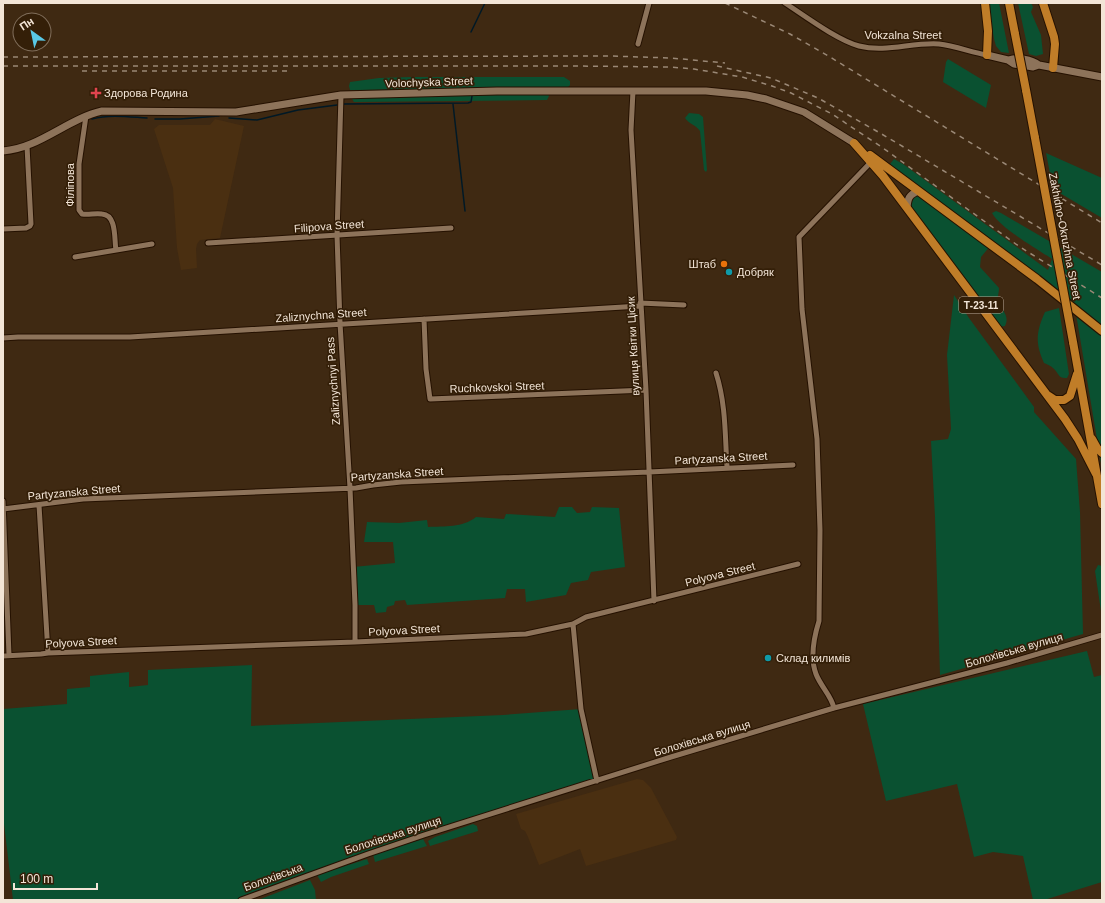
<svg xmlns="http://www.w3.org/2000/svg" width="1105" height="903" viewBox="0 0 1105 903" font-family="Arial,sans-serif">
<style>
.built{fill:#4a2f11}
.green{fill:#0a5131}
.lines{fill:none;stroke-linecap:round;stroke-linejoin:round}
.stream{stroke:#001926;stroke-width:1.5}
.street-casing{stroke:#251100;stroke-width:7}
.secondary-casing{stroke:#251100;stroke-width:9}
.primary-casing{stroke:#251100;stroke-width:10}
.street{stroke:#8d735a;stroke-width:5}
.secondary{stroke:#8d735a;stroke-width:7}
.primary{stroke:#c07d28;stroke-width:8}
.rail{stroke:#9a8876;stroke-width:1.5;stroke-dasharray:5 5;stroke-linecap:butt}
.primary-bridge-casing{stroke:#251100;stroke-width:10;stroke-linecap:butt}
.primary-bridge{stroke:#c07d28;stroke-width:8}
.health-dot{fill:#e0444e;stroke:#341f08;stroke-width:1.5}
.food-dot{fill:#e8710a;stroke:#341f08;stroke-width:1.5}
.culture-dot{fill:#0f9aa8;stroke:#341f08;stroke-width:1.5}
.labels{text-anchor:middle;stroke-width:3.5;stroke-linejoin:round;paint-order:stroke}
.shield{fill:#341f08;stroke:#baaa99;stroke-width:1}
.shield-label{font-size:10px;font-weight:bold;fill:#f3e5d7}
.street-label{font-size:11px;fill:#f3e5d7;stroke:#341f08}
.poi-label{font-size:11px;fill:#f3e5d7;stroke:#341f08;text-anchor:start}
</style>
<rect width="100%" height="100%" fill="#3f2912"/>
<path class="built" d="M215 119 244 126 220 238 200 240 197 244 196 249 197 268 181 270 177 248 173 188 154 129 159 125H210Z
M637 779 643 780 651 788 677 837 676 840 586 866 580 849 539 865 528 837 525 831 521 829 516 814Z"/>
<path class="green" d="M988 3H999L1009 53 1001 52 996 46 994 39Z
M1018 3H1031L1033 7 1031 12 1041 35 1043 54 1036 56 1029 54Z
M948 59 991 85 986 108 943 82 946 62Z
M411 77H564L570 81V85L567 88 355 90H350L349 86 350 82 379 78Z
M547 92 549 96 547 100 354 102 352 99 353 97Z
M689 113 699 114 703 117 707 170 706 172 704 170 700 131C696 125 689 124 685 118Z
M1046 153 1102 178V218L1053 189Z
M894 159 903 164 1048 270 1052 259C1036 248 1000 228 992 213L996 211 1001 213 1102 272V469L1075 308 991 245 981 257 980 267 999 288C999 293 997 298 998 302 1002 310 1010 316 1005 326L999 327 909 205 911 200 918 191 887 168Z
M954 295 969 318 1034 407V412L1076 459 1080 512 1083 634 940 675 935 517 931 441 948 439 951 429 947 355Z
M1059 308 1069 374 1067 378C1058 379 1059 373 1053 368 1051 366 1047 364 1044 363 1035 343 1036 332 1045 312Z
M559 507H572L577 513 590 512 592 507 619 508 625 567 591 572 588 580 571 583 566 595 526 602 525 589H507L505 598 407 605 405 600 395 601 394 605 387 607 386 612 376 613 374 605H355L353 567 395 563 393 542H364L367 522 399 523 427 520 428 527C445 526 462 528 476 517L504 519 506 514 555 517Z
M1098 565 1102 566V618L1095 571Z
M1087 651 1094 677 1102 675V882L1044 900H1033L1023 856 993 852 974 857 957 784 886 801 863 704Z
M252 665 251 726 503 715 581 709 597 781 511 807 252 896 253 900H13L3 815V709L67 704V689L90 687V676L129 672V687L148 685V670Z
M473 824 477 826 478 831 430 846 428 841 435 837Z
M423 839 427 846 375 862 373 854Z
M367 859 369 864 331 877 321 882 317 875Z
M310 880 315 890 316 900H258Z"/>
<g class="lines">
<path class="stream" d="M471 32 485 3
M344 104 468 103 471 102 472 96
M453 104 465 211
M229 118 257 120 298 110 337 105
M92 119C110 114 130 117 147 118
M155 119H180L219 116"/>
<g class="street-casing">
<path id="street" d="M785 3C805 16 837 40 859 46 886 53 912 42 939 44 955 46 971 52 987 55
M638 44 649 3
M633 91 631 130 646 390 654 601
M341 95 337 235 340 323 350 488 355 605V642
M86 116 79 164V210L82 214C89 215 95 213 102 214 117 215 114 239 116 250
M3 229 26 228 30 226 31 224 27 146
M208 243 451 228
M75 257 152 244
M640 303 684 305
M424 319 426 369 430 399 646 390
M3 338 18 337H130L640 306
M716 373C726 404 725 436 727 467
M3 501 9 655
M39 505 48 653
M3 509 83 499 356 488 373 485 401 482 649 472 793 465
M573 624 581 709 597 781
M3 656 41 654 48 653 355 642 526 634 573 624 586 617 798 564
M834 708C831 695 821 687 816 674 810 658 814 637 819 621L820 530 817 439 802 309 799 237 872 161
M241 900 368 854 424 835 671 757 834 708 1007 663 1102 635"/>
</g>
<g class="secondary-casing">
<path id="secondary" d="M987 55 1008 60 1014 64 1033 67 1039 65
M1008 60C1018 57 1031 59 1039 65L1102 77
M3 151C40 148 67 119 102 111L236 112 341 95 497 91H706L747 95 766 99 804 112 854 143
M907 207C908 198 909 195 918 191"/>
</g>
<g class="primary-casing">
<path id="primary" d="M985 3 988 31 987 55
M1009 3 1015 34
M1043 3 1054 37 1055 44 1053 68
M1026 90 1035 138
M854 143 883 176 1065 419 1078 439 1096 474
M870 155 1037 279 1102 331
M1073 342 1102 504
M1049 396 1055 400H1064L1070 396 1077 374
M1092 439 1097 448 1102 453"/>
</g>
<use href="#street" class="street"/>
<use href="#secondary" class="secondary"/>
<use href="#primary" class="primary"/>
<path class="rail" d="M725 3 790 34 830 57 1102 223
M3 57 611 56 671 58 725 63
M3 66H573L670 67 694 69 742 77 772 86 791 93 832 114 883 148 1020 247 1102 298
M717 66 771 78 818 98 880 133 1102 265
M82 71H288"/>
<g class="primary-bridge-casing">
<path id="primary-bridge" d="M1015 34 1026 90
M1035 138 1073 342"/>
</g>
<use href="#primary-bridge" class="primary-bridge"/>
</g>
<path class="health-dot" d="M94 87h4v4h4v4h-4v4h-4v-4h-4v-4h4z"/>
<circle class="food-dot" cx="724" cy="264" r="4"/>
<g class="culture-dot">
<circle cx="729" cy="272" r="4"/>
<circle cx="768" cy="658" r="4"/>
</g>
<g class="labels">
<rect class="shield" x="959" y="297" width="44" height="16" rx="3"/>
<g class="shield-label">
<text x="981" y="309">Т-23-11</text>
</g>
<g class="street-label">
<text x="903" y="39">Vokzalna Street</text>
<text transform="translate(429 82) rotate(-2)" y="4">Volochyska Street</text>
<text transform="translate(70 185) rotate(-90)" y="4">Філіпова</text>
<text transform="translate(329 226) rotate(-4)" y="4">Filipova Street</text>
<text transform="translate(1065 236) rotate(79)" y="4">Zakhidno-Okruzhna Street</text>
<text transform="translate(321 315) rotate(-4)" y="4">Zaliznychna Street</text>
<text transform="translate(633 346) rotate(-93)" y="4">вулиця Квітки Цісик</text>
<text transform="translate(333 381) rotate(-94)" y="4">Zaliznychnyi Pass</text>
<text transform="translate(497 387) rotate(-2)" y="4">Ruchkovskoi Street</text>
<text transform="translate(721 458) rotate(-3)" y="4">Partyzanska Street</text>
<text transform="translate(397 474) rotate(-4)" y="4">Partyzanska Street</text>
<text transform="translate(74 492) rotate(-5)" y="4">Partyzanska Street</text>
<text transform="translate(720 574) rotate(-14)" y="4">Polyova Street</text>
<text transform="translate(404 630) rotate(-3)" y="4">Polyova Street</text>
<text transform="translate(81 642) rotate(-3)" y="4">Polyova Street</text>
<text transform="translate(1014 650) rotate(-16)" y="4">Болохівська вулиця</text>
<text transform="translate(702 738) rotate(-17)" y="4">Болохівська вулиця</text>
<text transform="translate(393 835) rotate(-18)" y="4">Болохівська вулиця</text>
<text transform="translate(273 877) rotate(-20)" y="4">Болохівська</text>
</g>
<g class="poi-label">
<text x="104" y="97">Здорова Родина</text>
<text x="716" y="268" text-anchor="end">Штаб</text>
<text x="737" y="276">Добряк</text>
<text x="776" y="662">Склад килимів</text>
</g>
</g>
<rect width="1105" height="903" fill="none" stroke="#f3e5d7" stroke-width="8"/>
<g transform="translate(32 32) rotate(327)"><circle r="19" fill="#341f08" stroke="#806e5b"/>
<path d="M0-3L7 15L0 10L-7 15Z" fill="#59c8e5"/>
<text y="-6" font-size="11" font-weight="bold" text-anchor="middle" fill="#f3e5d7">Пн</text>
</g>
<path d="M14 883v6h83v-6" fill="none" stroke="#f3e5d7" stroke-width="2"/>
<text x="20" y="883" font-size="12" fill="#f3e5d7" stroke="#341f08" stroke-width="3" paint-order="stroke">100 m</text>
</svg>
